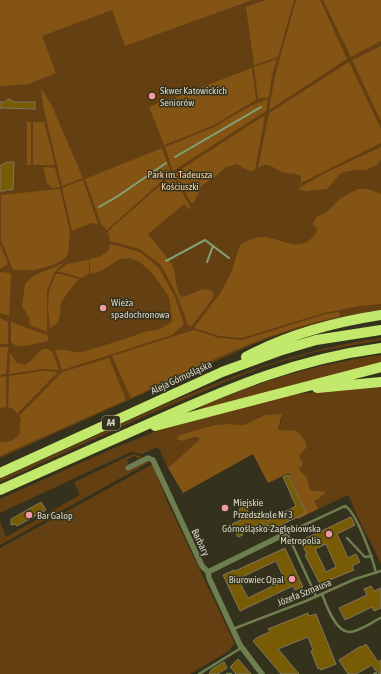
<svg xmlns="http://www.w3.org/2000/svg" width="381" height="674" viewBox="0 0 381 674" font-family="'Asap Condensed',sans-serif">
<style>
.green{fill:#643f11}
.forest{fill:#845415}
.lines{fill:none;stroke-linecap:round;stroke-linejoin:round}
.stream{stroke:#80a378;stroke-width:2}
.building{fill:#785b05;stroke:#80765f;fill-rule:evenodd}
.lane{stroke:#6f7e4f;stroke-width:2.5}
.street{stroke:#6f7e4f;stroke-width:5.5}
.highway{stroke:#c3e96c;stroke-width:10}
.poi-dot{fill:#f49aa6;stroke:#34321d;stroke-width:1.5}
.labels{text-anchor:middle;stroke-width:3;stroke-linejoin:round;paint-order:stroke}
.shield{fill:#34321d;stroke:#a5a495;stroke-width:1}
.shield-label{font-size:9px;font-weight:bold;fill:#d6d5c8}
.poi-label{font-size:10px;fill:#d6d5c8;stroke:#34321d;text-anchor:start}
.park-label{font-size:10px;fill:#facea2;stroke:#34321d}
.street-label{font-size:10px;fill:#d6d5c8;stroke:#34321d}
</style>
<rect width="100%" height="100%" fill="#34321d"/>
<path class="green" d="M0 0H381V310C338 316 297 328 256 343L0 458Z
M381 338V340L315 352 263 367 242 375 145 416 0 482V479C40 461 80 443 119 425 206 386 286 351 381 338Z
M381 355V363L197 411V410C205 403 217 400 227 396 277 376 328 362 381 355Z
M381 385V564L367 535 372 533 366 535 348 495 318 509C312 503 315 497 318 490H310L307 478 299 469V456L307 447 305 441 278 430 282 417 265 415 244 425 227 424 214 425 180 435 183 441 190 438 198 437 200 439 168 468 158 447 142 454 131 452 0 513V499L107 451 162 429 281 397 320 391Z
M133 454 143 457 138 459 135 456 127 460 129 464 124 467 127 472 146 462H150L0 545V522L6 537 80 495 74 482Z
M153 464 166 499 235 644 230 648 231 650 190 674H0V548Z"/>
<path class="forest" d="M0 0H252L125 46 112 10 42 36 56 73 29 84 0 86Z
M266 0H294L278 57 254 65 246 7Z
M296 0H320L347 59 269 110 275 76Z
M323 0H381V41L351 57Z
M381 46V121L352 60Z
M277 59 272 75 269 97 258 99 254 67Z
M349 62 381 129V143L299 184 301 181V176C296 173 291 174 285 173 275 171 269 160 258 168L269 113Z
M252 68 256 100 212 126 164 145 149 107Z
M41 88 52 106 83 178 62 186 44 110Z
M268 99 266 111 173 171 165 147 214 127 250 106Z
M265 115 255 170 252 171 247 170 237 164 226 167 216 176 201 186 195 200 192 204 174 174Z
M27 122H31V165H27Z
M33 122H44L55 165H33Z
M381 147V159L377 165 366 170H354L341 173 327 189 307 191 300 190 299 188 327 172Z
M162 148 171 173 107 230 101 224 85 179Z
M43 167 55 168 60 187 52 188 47 183Z
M172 175 190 206V210L184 204 148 234 172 264C177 274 174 287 181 297 192 297 205 282 214 294L213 298 191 327 188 325 177 295 161 265 140 249 110 241 108 231Z
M83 180 98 224 91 223 72 231 62 188Z
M60 189 70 232 68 254 65 258 56 264 35 270H13L1 240V195Z
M358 189H368L381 194V304L359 306 324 313 242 338 219 336 194 328 221 292 231 273 240 245C247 240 255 237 263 237 278 237 298 252 311 239 314 236 317 233 317 229L313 224 314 221 317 217 327 212 341 198Z
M0 244 8 264 0 269Z
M110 244 140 252 159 268 175 297 184 324 172 335 62 370 55 350C65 348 73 353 82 352L125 339 144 332 160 329 172 322 170 302 168 295 152 273 140 262 129 258 120 259 101 271 90 274V259C99 257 110 254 110 244Z
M89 260V274L81 278 61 272H57L67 264Z
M64 262 54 273 47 291V332L30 325 29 317 22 306 25 284C35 271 51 271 64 262Z
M0 272 10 273 11 275 9 316 0 313Z
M56 274H61L79 279C76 282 61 301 61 304 59 314 62 323 50 328L48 310 49 291Z
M339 312 340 314 338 317C267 331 196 368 131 398L112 356 194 330 219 338 242 340 326 314Z
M0 318 8 322V344H0Z
M11 322 47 335 49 340C45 343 21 347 16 346 15 345 12 343 11 342Z
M0 347H8L6 374 0 375Z
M43 349H47L52 351 59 370 43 369 9 374 10 353 16 362 24 365C32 363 35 354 43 349Z
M109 358 126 400 0 456V442C8 443 17 440 20 432 21 427 19 423 21 419L19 416 62 372Z
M43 371 58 372 17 414 13 409 8 407 9 376Z
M6 376V407L0 408V377Z
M282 414 278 430 297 431 305 441 307 447 299 456 303 464 299 469 307 478 310 490 326 492 318 499 314 501 318 509 298 519 297 517 306 512 289 473 268 483 253 454 183 493 168 468 200 439 197 437 190 438 183 441 176 439 180 435 214 425 227 424 244 425 265 415Z"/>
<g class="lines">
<path class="stream" d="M175 157 261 107
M99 207 118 196 166 163
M166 261 205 240 229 258
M207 262 213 246"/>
</g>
<path class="building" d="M9 99 14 102H35V109L0 108V102H4Z
M7 162H14L13 190H5V191H0V166Z
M289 475 306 513 271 530 268 525 264 527 262 523 242 532 243 535 238 537 232 524 243 519 239 510 242 506 246 507 250 516 260 511V512L262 511 267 521 296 506 283 477Z
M41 502 46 510 17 526 15 524 11 525V519Z
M351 517 355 525 337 534 348 558 356 554 360 562 352 566 354 570 320 584 305 555 307 554 300 541ZM326 544 336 567 326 572 315 549Z
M285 548 303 587 295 590 293 586 240 611 223 575 234 570 235 571ZM276 561 285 580 248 598 238 579Z
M371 586 374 591 381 588V608L374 611 372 607 345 620 339 608 367 595 364 589Z
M308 613 309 616 316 614 336 664 321 670 320 668 318 669 311 651 313 650 308 637 278 649 299 674H281L253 641 258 637 270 632 268 629Z
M366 644 378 662 381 660V674H379L378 671 375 670 372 665 356 674H348L339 660 361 646 362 647Z
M238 659 251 674H236L230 667Z
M224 662 227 668 218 674H209L212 669Z"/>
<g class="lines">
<path class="lane" d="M347 538 365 557 372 556
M322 594C326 605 336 633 350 632 360 631 372 622 381 618
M316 596 287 533 345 506C356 511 373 559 376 573
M233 629 306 601 355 579 381 571
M199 674 241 648
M227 674H231
M374 674 376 673"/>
<path class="street" d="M128 468 148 458 153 460 202 566 208 572 209 578 240 645 262 674
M208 572 287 533"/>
<path class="highway" d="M246 357C287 335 335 322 381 315
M317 388 381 382
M155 426 381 367
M0 473 222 372 279 351 316 340 381 330
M0 490C52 467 103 444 155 421 231 387 298 359 381 348"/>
</g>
<g class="poi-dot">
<circle cx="152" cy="96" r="4"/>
<circle cx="103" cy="308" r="4"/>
<circle cx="225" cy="508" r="4"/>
<circle cx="29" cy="515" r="4"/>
<circle cx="329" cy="534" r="4"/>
<circle cx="292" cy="579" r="4"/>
</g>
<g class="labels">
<rect class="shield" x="102" y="416" width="18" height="14" rx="3"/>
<g class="shield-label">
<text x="111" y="426">A4</text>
</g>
<g class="poi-label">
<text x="160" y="94">Skwer Katowickich<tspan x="160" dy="12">Seniorów</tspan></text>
<text x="111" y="306">Wieża<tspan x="111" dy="12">spadochronowa</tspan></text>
<text x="233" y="506">Miejskie<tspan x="233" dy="12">Przedszkole Nr 3</tspan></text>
<text x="37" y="519">Bar Galop</text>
<text x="321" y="532" text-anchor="end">Górnośląsko-Zagłębiowska<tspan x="321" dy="12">Metropolia</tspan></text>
<text x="284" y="583" text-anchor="end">Biurowiec Opal</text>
</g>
<g class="park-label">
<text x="180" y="178">Park im. Tadeusza<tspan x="180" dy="12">Kościuszki</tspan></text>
</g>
<g class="street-label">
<text transform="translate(181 377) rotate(-25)" y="4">Aleja Górnośląska</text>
<text transform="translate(201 542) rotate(65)" y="4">Barbary</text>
<text transform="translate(304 592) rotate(-22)" y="4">Józefa Szmausa</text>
</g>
</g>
</svg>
